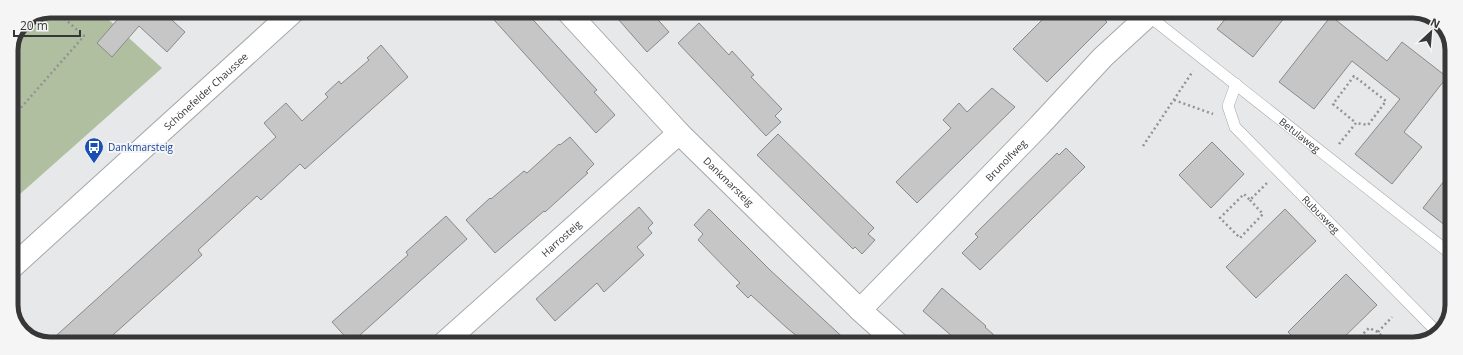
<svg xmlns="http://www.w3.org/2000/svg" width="1463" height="355" viewBox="0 0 1463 355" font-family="'Open Sans',sans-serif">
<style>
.green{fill:#afbfa0}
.building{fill:#c7c6c7;stroke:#8a8989}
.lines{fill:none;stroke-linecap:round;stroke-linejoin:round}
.lane-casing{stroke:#a7a8a9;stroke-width:12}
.street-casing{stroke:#a7a8a9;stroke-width:24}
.secondary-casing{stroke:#a7a8a9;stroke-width:24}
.path{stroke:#939394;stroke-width:2.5;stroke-dasharray:2 3;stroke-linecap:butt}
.lane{stroke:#fff;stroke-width:11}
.street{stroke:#fff;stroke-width:22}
.secondary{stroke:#fff;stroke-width:22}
.labels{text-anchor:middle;stroke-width:4;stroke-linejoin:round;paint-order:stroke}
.street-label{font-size:10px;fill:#373738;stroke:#f5f5f6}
.transit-label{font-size:10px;fill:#164399;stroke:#f5f5f6;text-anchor:start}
.rim{fill:none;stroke:#373738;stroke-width:5}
</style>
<rect width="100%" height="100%" fill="#e7e8e9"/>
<path class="green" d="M50 11H99L162 68 11 202V50L23 22Z"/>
<path class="building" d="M123 11H162L185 32 167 52 139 26 112 57 97 43 124 12Z
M486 11H525L597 90 594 92 615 115 596 133Z
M611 11H650L669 32 647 52Z
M1050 12H1097L1107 22 1047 82 1013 49Z
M1231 12H1289L1253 57 1217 29Z
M1331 16 1387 61 1402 42 1447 77 1404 132 1422 147 1392 184 1355 154 1400 99 1352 61 1314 109 1279 82Z
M699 23 729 55 732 51 754 75 751 77 782 109 775 116 781 122 766 136 678 43Z
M381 45 408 77 372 109 305 169 300 164 261 200 257 196 198 250 202 255 104 343H48L276 137 264 123 286 103 302 121 328 97 325 94 339 81 341 84 369 60 367 58Z
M992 88 1015 107 917 203 896 182 951 128 943 120 959 103 967 112Z
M778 134 874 228 868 234 875 240 862 254 855 247 853 249 757 155Z
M570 137 594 164 586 172 588 173 545 212 544 211 495 253 466 220 490 198 491 199 524 171 527 173 559 144 560 145Z
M1212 142 1244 174 1211 208 1179 175Z
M1066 148 1085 167 980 270 962 253 978 237 975 234 1057 153 1059 155Z
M1451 172V230L1423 208Z
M639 207 653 223 648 228 652 233 637 247 644 255 604 292 597 283 555 321 536 299Z
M709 209 770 270 850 344H807L787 328 751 295 748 298 736 286 740 283 698 240 703 234 694 225Z
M1285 209 1316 241 1256 298 1226 267Z
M446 216 467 239 351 343 332 322 408 255 406 252Z
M1346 274 1377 305 1337 344H1300L1288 332Z
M942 288 986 326 985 327 1004 344H961L923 311Z"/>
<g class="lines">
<g class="lane-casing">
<g id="lane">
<path id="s1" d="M1145 13 1451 254"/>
<path id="s2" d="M1236 84 1228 106 1235 127 1439 334"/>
</g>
</g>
<g class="street-casing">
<g id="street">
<path id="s3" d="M567 11 679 133 860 310 898 344"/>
<path id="s4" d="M860 310 1039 126 1103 57 1152 12"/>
<path id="s5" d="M444 343 679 133"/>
</g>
</g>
<g class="secondary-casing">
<g id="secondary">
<path id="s6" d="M11 268 294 11"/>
</g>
</g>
<path class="path" d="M1174 100 1213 114
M11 119 84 36 56 11
M1339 144 1356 123 1333 104 1354 76 1386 101 1368 125 1356 123
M1143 146 1193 71
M1250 200 1263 214 1240 238 1220 218 1244 194 1250 200 1267 183
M1378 332 1392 317
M1353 344 1369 328 1378 332 1389 344"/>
<use href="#lane" class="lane"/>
<use href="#street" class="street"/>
<use href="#secondary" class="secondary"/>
</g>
<defs>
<g id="bus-pin" transform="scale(1)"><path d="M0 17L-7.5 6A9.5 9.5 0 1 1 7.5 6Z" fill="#1a4fb4" stroke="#f5f5f6"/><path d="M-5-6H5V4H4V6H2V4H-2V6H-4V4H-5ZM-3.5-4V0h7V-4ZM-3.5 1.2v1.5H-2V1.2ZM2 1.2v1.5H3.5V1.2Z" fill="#fff"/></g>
</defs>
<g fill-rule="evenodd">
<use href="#bus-pin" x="94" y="147"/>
</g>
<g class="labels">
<g class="street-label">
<text dy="4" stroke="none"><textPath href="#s6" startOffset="263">Schönefelder Chaussee</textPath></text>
<text dy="4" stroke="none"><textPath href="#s1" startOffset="197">Betulaweg</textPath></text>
<text dy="4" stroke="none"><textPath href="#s4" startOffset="209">Brunolfweg</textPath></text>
<text dy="4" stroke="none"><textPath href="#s3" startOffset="235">Dankmarsteig</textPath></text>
<text dy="4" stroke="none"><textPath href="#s2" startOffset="168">Rubusweg</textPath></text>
<text dy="4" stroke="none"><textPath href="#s5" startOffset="157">Harrosteig</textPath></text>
</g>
<g class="transit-label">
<text x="108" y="151">Dankmarsteig</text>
</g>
</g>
<path d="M0 0H1463V355H0ZM50 18H1413A32 32 0 0 1 1445 50V305A32 32 0 0 1 1413 337H50A32 32 0 0 1 18 305V50A32 32 0 0 1 50 18Z" fill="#f5f5f6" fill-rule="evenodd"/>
<path class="rim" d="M50 18H1413A32 32 0 0 1 1445 50V305A32 32 0 0 1 1413 337H50A32 32 0 0 1 18 305V50A32 32 0 0 1 50 18Z"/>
<g transform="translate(1431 32) rotate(26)" stroke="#f5f5f6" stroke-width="3" paint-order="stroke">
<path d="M0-3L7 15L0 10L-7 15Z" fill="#373738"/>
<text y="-6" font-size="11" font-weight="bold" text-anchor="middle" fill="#373738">N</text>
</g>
<path d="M14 30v6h66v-6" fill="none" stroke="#373738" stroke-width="2"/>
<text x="20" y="30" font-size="12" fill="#373738" stroke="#f5f5f6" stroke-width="3" paint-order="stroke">20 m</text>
</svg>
